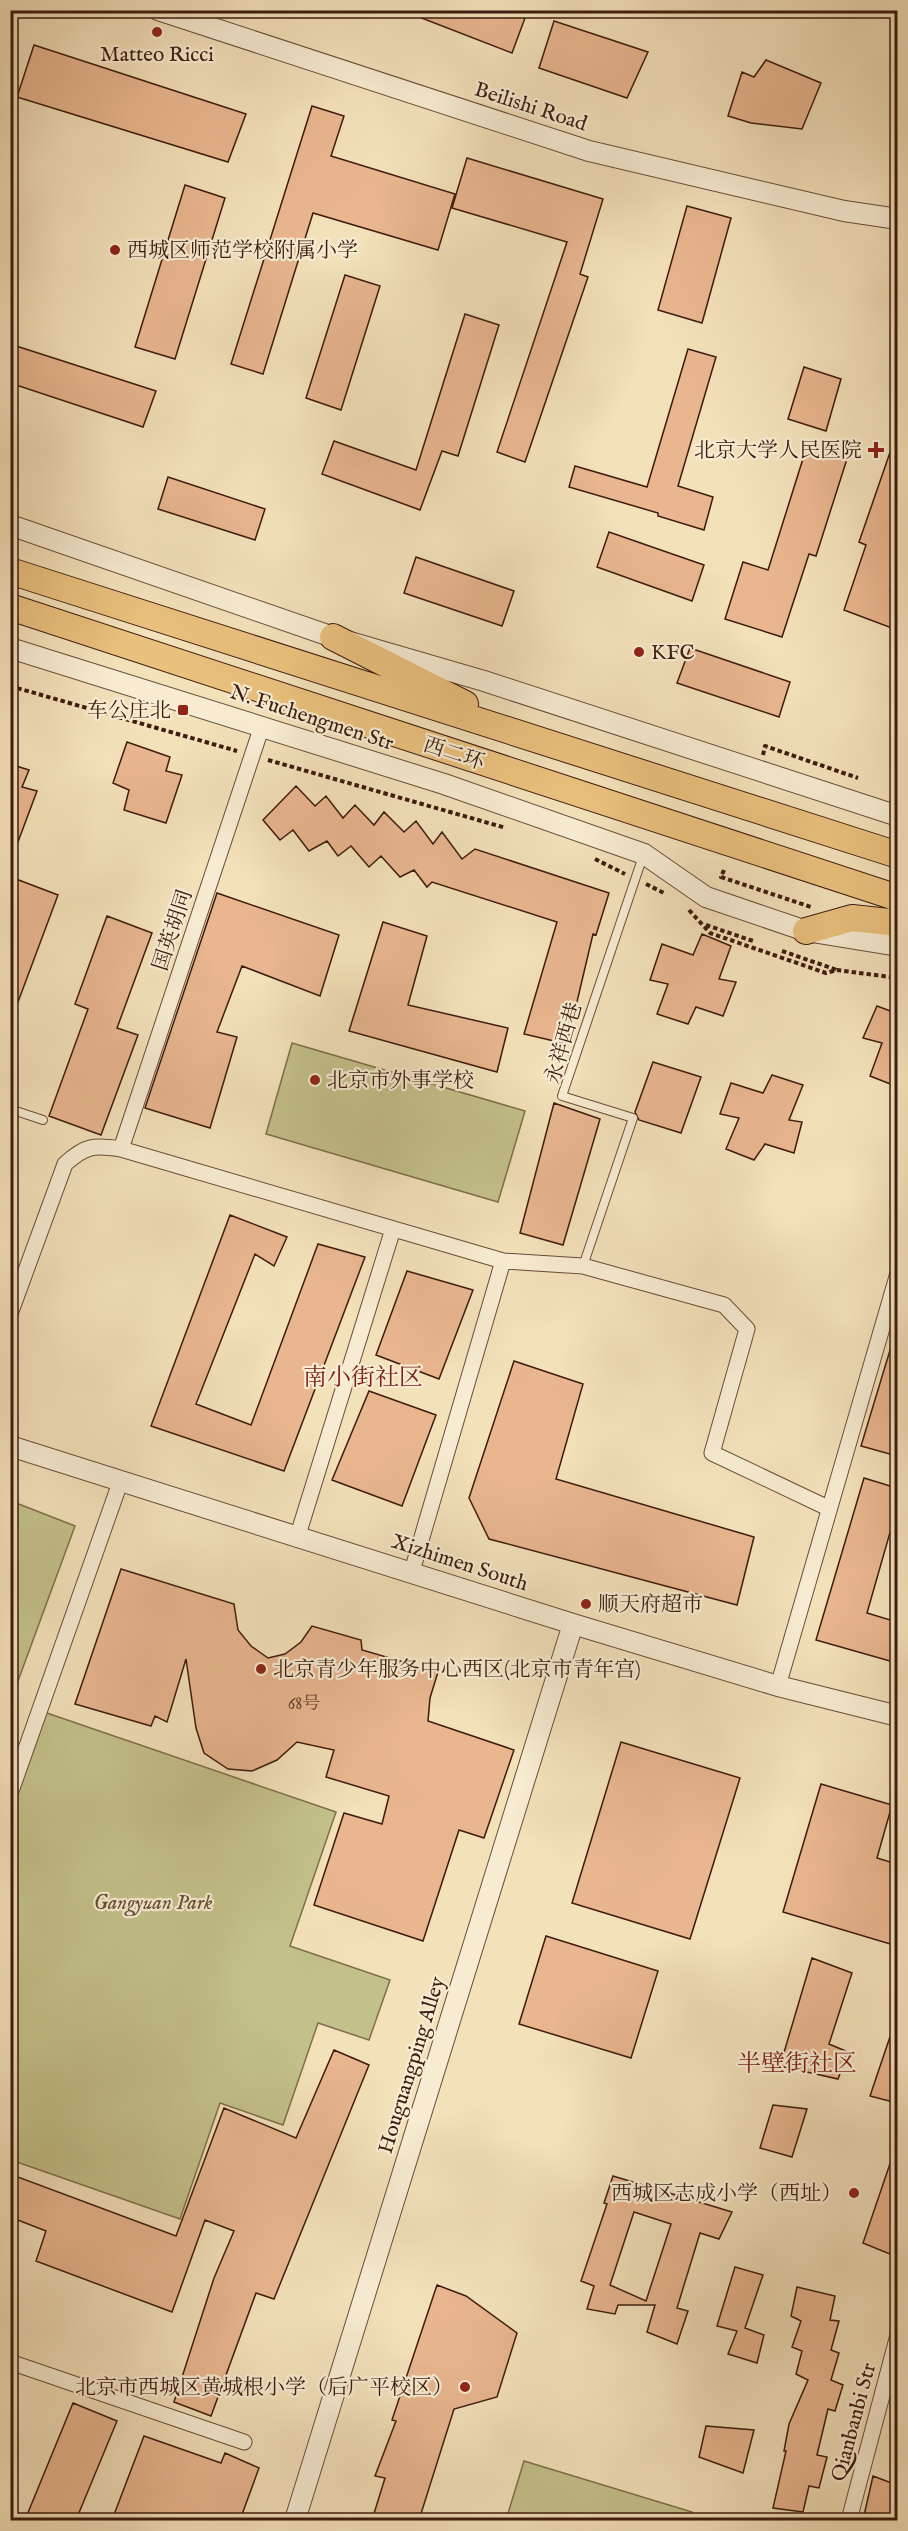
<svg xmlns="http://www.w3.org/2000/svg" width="908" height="2531" viewBox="0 0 908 2531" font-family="'IM FELL English','Noto Serif SC',serif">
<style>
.green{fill:#c3c18a;stroke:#806e4c;stroke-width:1.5}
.building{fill:#e9b68f;stroke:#3d1b0e;stroke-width:1.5;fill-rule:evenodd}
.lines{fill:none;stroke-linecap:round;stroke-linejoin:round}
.service-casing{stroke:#6a4c39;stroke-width:10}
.minor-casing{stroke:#6a4c39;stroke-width:17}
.tertiary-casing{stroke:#6a4c39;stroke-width:22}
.trunk-casing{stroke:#3d1b0e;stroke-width:28}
.path{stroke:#3d1b0e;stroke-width:4;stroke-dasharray:4.5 3;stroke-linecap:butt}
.service{stroke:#f7ecd2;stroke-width:8}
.minor{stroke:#f7ecd2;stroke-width:15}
.tertiary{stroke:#f7ecd2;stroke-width:20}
.trunk{stroke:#eac07d;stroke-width:26}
.poi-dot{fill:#8f2418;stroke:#f7ecd2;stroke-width:2}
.labels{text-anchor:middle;stroke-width:4.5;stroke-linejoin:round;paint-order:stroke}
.number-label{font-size:18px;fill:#68422e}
.poi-label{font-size:21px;fill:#3d1b0e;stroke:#f7ecd2;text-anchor:start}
.street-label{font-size:21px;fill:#3d1b0e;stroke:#f7ecd2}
.park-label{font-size:21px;font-style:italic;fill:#654d33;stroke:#f7ecd2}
.quarter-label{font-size:24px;fill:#7a1f14;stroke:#f7ecd2}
</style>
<rect width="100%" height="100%" fill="#f3e1ba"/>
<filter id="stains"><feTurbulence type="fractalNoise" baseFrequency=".00333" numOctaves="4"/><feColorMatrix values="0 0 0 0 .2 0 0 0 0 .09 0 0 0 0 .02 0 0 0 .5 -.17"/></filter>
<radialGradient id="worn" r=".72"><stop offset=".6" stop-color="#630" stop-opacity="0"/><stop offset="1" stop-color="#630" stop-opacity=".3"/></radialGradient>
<path class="green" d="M292 1043 525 1111 498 1202 266 1134Z
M11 1501 75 1526 11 1700Z
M41 1711 336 1812 290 1946 390 1980 369 2040 318 2023 283 2125 220 2103 180 2219 11 2160V1800Z
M524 2461 692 2512 690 2520H506Z"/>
<path class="building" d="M401 10H502L525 18 512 53Z
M554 21 648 52 627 98 539 68Z
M34 45 246 114 228 162 17 97Z
M766 60 821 83 802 129 751 123 728 116 742 72 754 77Z
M312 106 344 116 331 156 455 194 438 250 313 213 263 374 231 364Z
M467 158 603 199 580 274 588 277 525 462 497 452 567 242 452 208Z
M185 185 225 198 175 359 135 347Z
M687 206 731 218 702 323 658 310Z
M345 275 380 286 341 410 306 398Z
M465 314 499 325 458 456 442 451 420 510 322 474 334 441 416 470Z
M10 344 156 391 143 427 10 383Z
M688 349 716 357 678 486 713 497 704 530 658 516V513L569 487 575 466 647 487Z
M804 367 841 379 826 431 788 419Z
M895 438H897V568L890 591 897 594V630L844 610 866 545 859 542Z
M807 446 847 459 816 556 809 554 782 637 725 619 743 562 768 570Z
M168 477 265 509 255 540 158 509Z
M609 532 704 565 692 601 597 567Z
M416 557 514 591 502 626 404 593Z
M690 648 790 682 779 717 677 683Z
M127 742 170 757 166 771 182 775 166 823 124 810 129 790 113 783Z
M10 764 29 770 22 787 37 791 12 858Z
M296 786 315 806 326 796 343 818 355 805 374 825 384 812 404 832 416 821 433 844 442 832 462 859 475 849 609 893 596 935 593 934 567 1044 524 1034 557 922 432 882 427 887 414 870 400 877 381 856 369 867 351 846 338 856 327 841 309 851 293 830 280 840 263 820Z
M16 879 58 895 12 1018 10 894Z
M217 893 339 935 320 996 242 966 217 1032 237 1037 210 1128 145 1108Z
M107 916 152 933 117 1028 138 1035 101 1135 49 1116 88 1009 75 1004Z
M383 922 427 936 408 1005 508 1028 497 1072 349 1031Z
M702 934 731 946 719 979 736 982 723 1016 696 1007 688 1024 657 1014 668 984 650 980 662 944 693 955Z
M896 1005 897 1077 893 1085 870 1076 882 1043 863 1038 877 1006 893 1012Z
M653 1062 701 1077 681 1133 639 1120 635 1112Z
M772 1075 803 1085 789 1120 802 1122 794 1153 765 1144 754 1160 726 1149 739 1118 720 1114 731 1083 763 1093Z
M554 1103 600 1119 563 1245 520 1233Z
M230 1215 287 1237 274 1266 255 1254 196 1404 251 1425 318 1244 365 1257 284 1471 151 1426Z
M407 1271 473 1290 439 1379 376 1355Z
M894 1337H897V1456L861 1446Z
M514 1361 583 1384 556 1479 754 1537 737 1605 489 1539 469 1498Z
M369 1391 436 1415 402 1506 332 1480Z
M864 1478 897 1488V1508L867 1613 897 1622V1663L816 1640Z
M121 1569 234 1604 238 1630 251 1646 268 1658 285 1654 301 1642 312 1626 361 1640 362 1650 438 1672 430 1698 428 1721 514 1750 484 1838 459 1830 423 1941 314 1905 344 1813 382 1824 389 1796 326 1777 334 1750 297 1742 277 1760 252 1771 228 1769 204 1753 196 1728 186 1659 167 1722 155 1716 151 1726 75 1704Z
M621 1742 740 1778 690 1939 572 1903Z
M821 1784 892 1805 877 1858 897 1864V1946L783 1912Z
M546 1936 658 1971 631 2058 519 2024Z
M812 1958 852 1973 829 2044 848 2052 838 2079 780 2066Z
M895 2022H897V2103L870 2096Z
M334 2050 369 2065 274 2299 256 2293 211 2416 174 2402 214 2278 234 2231 205 2220 172 2312 36 2261 46 2231 10 2217V2174L176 2236 224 2108 296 2138Z
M773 2105 807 2109 792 2157 760 2148Z
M895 2149H897V2257L863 2243Z
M613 2176 732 2212 719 2239 700 2233 677 2308 688 2311 677 2344 647 2332 655 2305H618L615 2314 587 2309 594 2286 581 2281 607 2204 604 2203ZM634 2212 671 2224 646 2301 610 2285Z
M735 2267 763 2275 745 2328 764 2335 757 2363 728 2354 737 2331 717 2326Z
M437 2285 466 2296 517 2333 497 2397 454 2409 419 2520H372L385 2478 375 2476 396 2421 392 2420Z
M797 2287 835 2296 830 2320 839 2321 831 2350 839 2353 831 2380 843 2385 835 2411 828 2409 817 2455 827 2457 819 2488 809 2486 803 2512 773 2508 786 2451H784L789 2424 808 2380 796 2374 802 2351 792 2347 801 2321 791 2316Z
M73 2403 117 2421 76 2520H25Z
M706 2426 754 2430 743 2473 699 2457Z
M144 2436 221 2463 225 2453 259 2468 240 2520H112Z
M873 2476 897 2485V2520H863Z"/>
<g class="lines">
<g class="service-casing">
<path id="service" d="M10 1109 43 1120
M583 1266 633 1118 562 1096 643 856"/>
</g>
<g class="minor-casing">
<path id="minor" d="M121 1149 262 726
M10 1314 65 1164C86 1145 94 1145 121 1149L503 1261 583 1266 724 1305 747 1329 712 1453 828 1508
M297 1538 393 1229
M412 1571 503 1261
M778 1686 898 1273
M10 1794 121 1480
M10 2362 244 2442
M849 2520 898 2335"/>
</g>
<g class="tertiary-casing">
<path id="tertiary" d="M158 10 589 151 844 211 898 219
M10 525 333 637 484 681 898 816
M10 648 444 784 644 854 706 897 806 931 898 946
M10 1446 573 1624 778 1686 898 1716
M295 2520 573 1624"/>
</g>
<g class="trunk-casing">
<path id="trunk" d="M10 571 898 855
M10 607 898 898
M333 637 465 704
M806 931 852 918 898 923"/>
</g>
<path class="path" d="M10 686 237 751
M763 755 765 746 858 778
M268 760 506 828
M595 859 625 874
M724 870 721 877 811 907
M646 884 666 894
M689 910 710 933 826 973 837 970 898 978
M706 925 753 941
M782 951 837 970"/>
<use href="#service" class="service"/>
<use href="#minor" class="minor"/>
<use href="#tertiary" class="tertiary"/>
<use href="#trunk" class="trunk"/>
</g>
<g class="poi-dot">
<circle cx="157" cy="32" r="6"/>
<circle cx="115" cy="250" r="6"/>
<path d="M873 441h6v6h6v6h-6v6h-6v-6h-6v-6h6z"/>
<circle cx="639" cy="652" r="6"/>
<rect x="177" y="704" width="12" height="12" rx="3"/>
<circle cx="315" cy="1080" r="6"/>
<circle cx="586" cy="1604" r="6"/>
<circle cx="261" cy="1669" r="6"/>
<circle cx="854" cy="2193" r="6"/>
<circle cx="465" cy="2387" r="6"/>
</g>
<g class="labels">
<g class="number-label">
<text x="304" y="1709">68号</text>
</g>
<g class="poi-label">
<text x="157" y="61" text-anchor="middle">Matteo Ricci</text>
<text x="127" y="257">西城区师范学校附属小学</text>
<text x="862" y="457" text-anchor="end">北京大学人民医院</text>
<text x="651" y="659">KFC</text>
<text x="171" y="717" text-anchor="end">车公庄北</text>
<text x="327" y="1087">北京市外事学校</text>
<text x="598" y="1611">顺天府超市</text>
<text x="273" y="1676">北京青少年服务中心西区(北京市青年宫)</text>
<text x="842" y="2200" text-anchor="end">西城区志成小学（西址）</text>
<text x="453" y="2394" text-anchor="end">北京市西城区黄城根小学（后广平校区）</text>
</g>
<g class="street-label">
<text transform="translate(531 106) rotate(18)" y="7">Beilishi Road</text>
<text transform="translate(312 717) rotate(18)" y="7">N. Fuchengmen Str</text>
<text transform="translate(454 753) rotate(18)" y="7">西二环</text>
<text transform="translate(172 930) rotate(-72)" y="7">国英胡同</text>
<text transform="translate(563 1043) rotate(-74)" y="7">永祥西巷</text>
<text transform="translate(460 1562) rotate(18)" y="7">Xizhimen South</text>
<text transform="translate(411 2065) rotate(-73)" y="7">Houguangping Alley</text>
<text transform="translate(853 2422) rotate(-75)" y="7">Qianbanbi Str</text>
</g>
<g class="park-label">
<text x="153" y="1909">Gangyuan Park</text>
</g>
<g class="quarter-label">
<text x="363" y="1385">南小街社区</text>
<text x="797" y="2071">半壁街社区</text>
</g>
</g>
<rect width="908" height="2531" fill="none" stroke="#f3e1ba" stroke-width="36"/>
<rect x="12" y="12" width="884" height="2507" fill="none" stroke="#3d1b0e" stroke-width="3"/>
<rect x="18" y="18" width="872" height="2495" fill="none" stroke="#3d1b0e" stroke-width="1.5"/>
<rect width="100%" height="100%" filter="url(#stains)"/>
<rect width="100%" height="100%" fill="url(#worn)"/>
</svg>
